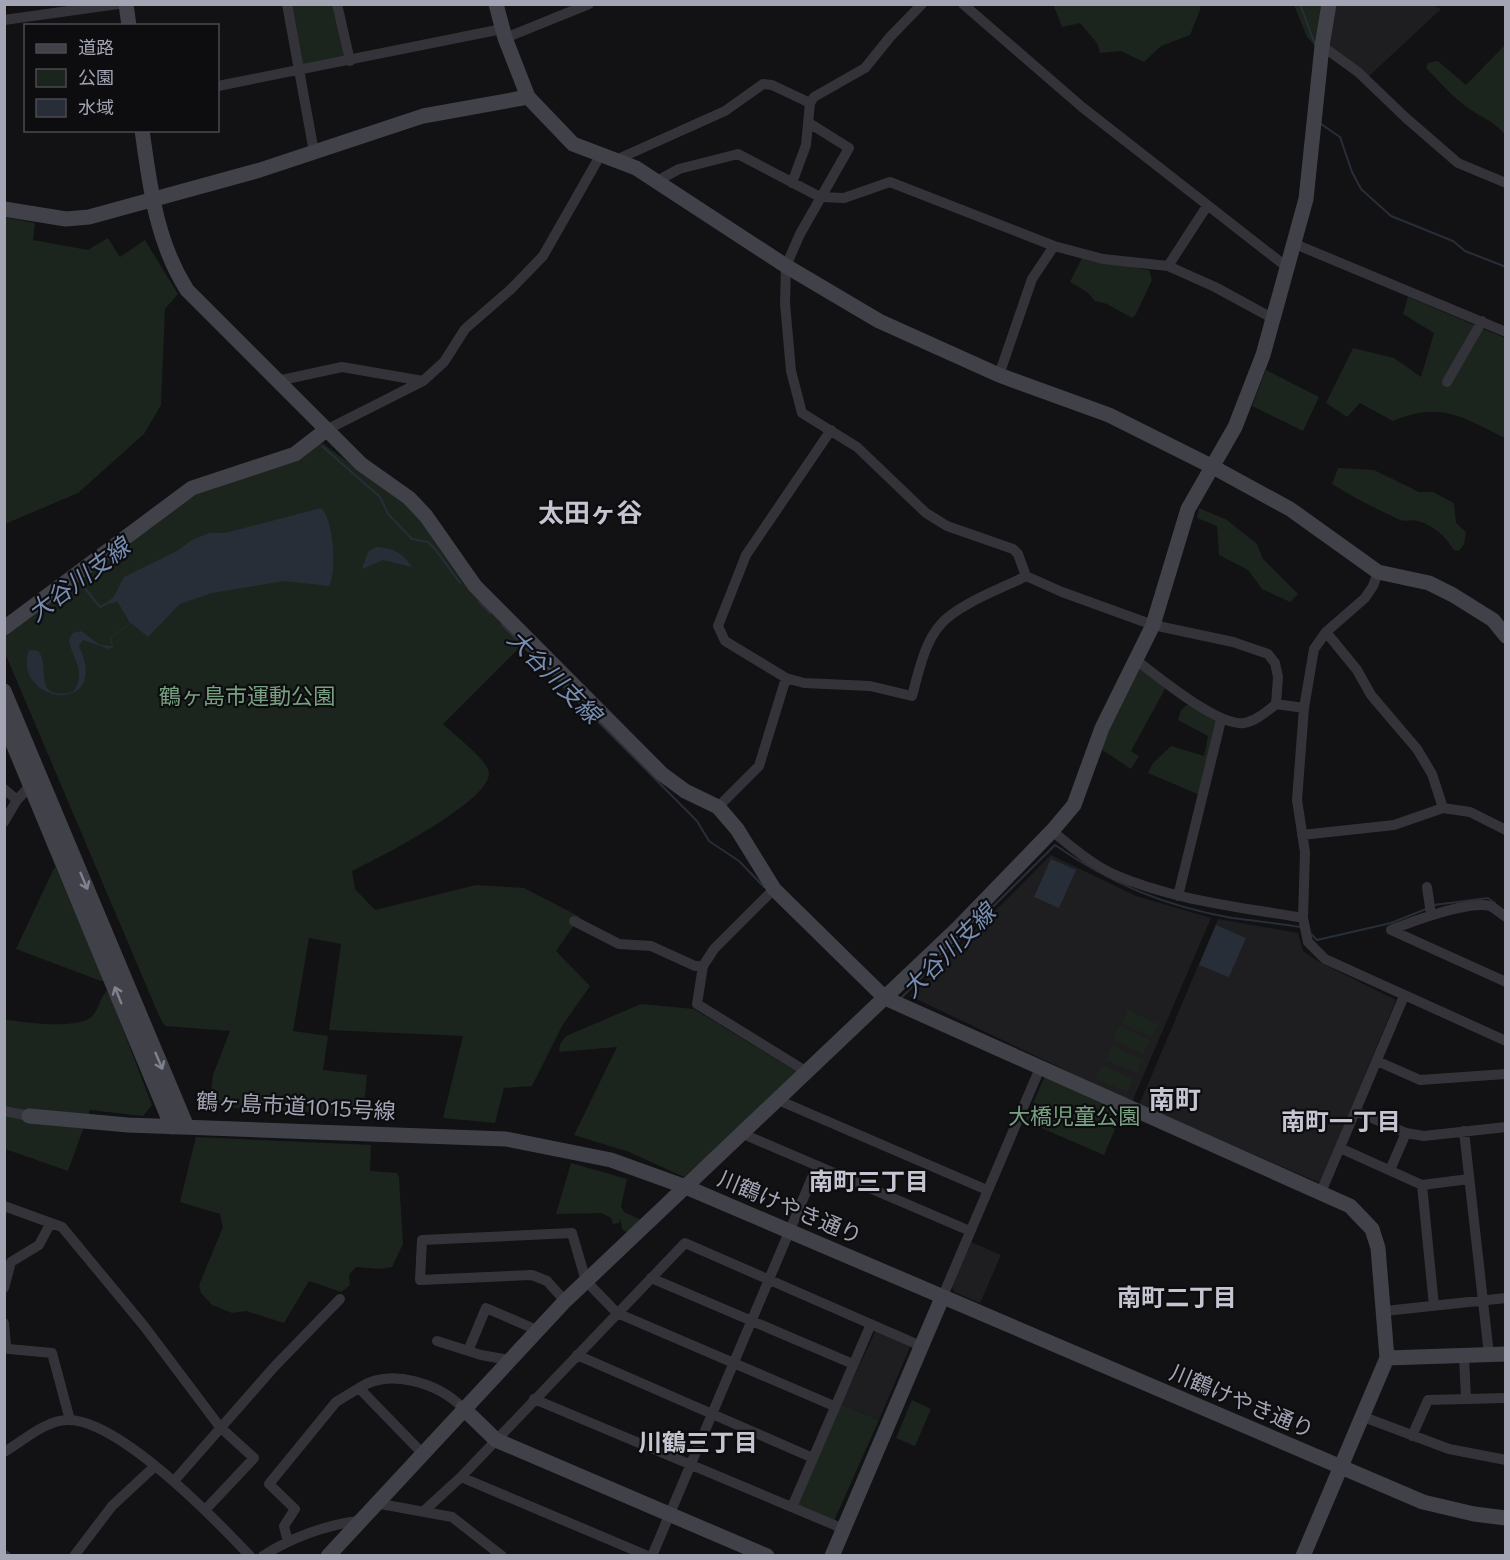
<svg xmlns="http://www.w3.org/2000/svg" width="1510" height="1560" viewBox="0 0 1510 1560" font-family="Commissioner,'Noto Sans JP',sans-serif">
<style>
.built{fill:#1e1e21}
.green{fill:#1c241e}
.water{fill:#282e38}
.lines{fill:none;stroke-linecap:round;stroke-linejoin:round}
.stream{stroke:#282e38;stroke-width:2}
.street{stroke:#333339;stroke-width:10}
.secondary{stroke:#414149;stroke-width:15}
.oneway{stroke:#81828f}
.labels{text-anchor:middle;stroke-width:4.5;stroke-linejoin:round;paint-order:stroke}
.park-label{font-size:22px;fill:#78a182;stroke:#0d0d0f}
.street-label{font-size:22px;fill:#a3a5b5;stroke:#0d0d0f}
.water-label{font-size:24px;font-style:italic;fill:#778db2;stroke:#0d0d0f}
.neighbourhood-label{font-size:24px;font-weight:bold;fill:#c4c5d1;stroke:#0d0d0f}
.quarter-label{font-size:26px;font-weight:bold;fill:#c4c5d1;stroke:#0d0d0f}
</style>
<rect width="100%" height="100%" fill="#121214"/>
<path class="built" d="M1431 4 1441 9 1367 78 1326 44 1334 5Z
M1051 855 1136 896 1211 918 1132 1102 910 996Z
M1218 919 1298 933 1303 951 1319 962 1396 1000 1320 1183 1139 1105Z
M971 1242 1001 1255 980 1303 954 1292 952 1286Z
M876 1330 909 1344 910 1347 879 1420 841 1404Z"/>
<path class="green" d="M1053 4H1200V10L1190 35 1161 46 1144 62 1121 51 1100 53 1097 43 1080 23 1062 27Z
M291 5H333L344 57 302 65Z
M1294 5H1326L1316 47 1307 37Z
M1505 45V135C1495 122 1485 119 1471 110 1454 99 1440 82 1426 68L1428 63 1438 61 1466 85Z
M4 217 35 223 33 240 88 250 108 238 120 257 145 240 178 294 165 309 161 405 144 434 78 493 5 524Z
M1082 258 1149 270 1152 280 1136 314 1132 318 1107 304 1095 301 1087 292 1070 282Z
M1408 297 1505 338V438C1462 417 1440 401 1393 421L1360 403 1347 417 1326 403 1353 348 1394 358 1421 377 1434 333 1403 314Z
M1266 370 1319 397 1303 431 1252 406Z
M322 443 410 507 525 642 443 724C454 735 488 760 489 773 491 801 377 859 352 871L355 889 375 910 476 885 524 888 580 917 556 951 590 986 562 1026 532 1086 504 1088 495 1123 443 1118 463 1036 329 1030 341 944 309 938 293 1031 328 1036 323 1070 367 1075 363 1115 209 1107 213 1075 230 1031 165 1026 160 1018 5 653V633L200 485Z
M1338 468 1374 470 1419 492H1433L1454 503 1456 523 1466 532 1464 544 1459 551 1454 550C1445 536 1435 526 1418 521 1412 519 1406 522 1400 520 1377 509 1354 498 1332 484Z
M1199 508 1227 520 1257 544 1263 559 1298 594 1290 602 1262 589 1248 570 1219 555 1217 526 1197 518Z
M1139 669 1166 687 1131 751 1139 756 1131 769 1098 747Z
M1190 702 1219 722 1200 795 1148 773 1153 763 1171 746 1204 756 1208 736 1178 720 1181 710Z
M55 866 104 980 101 981 16 949Z
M108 990 152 1105 143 1116 90 1110 68 1171 5 1149 4 1019C24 1023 73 1029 90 1018 99 1012 99 997 108 990Z
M641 1004 694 1009 799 1073 684 1177 629 1152 574 1135 617 1047 559 1052 560 1044 566 1036Z
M1128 1010 1158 1024 1152 1037 1122 1023Z
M1119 1026 1150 1040 1143 1054 1113 1040Z
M1112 1046 1143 1060 1137 1073 1106 1060Z
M1102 1065 1133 1079 1127 1092 1096 1079Z
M1045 1076 1123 1110 1104 1155 1025 1121Z
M196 1137 371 1145 370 1171 397 1173 399 1177 403 1244 392 1267 380 1269 356 1267 349 1275 350 1285 341 1292 309 1281 284 1323 246 1311 232 1313 212 1305 201 1293 199 1285 223 1227 220 1214 180 1202Z
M571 1163 627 1179 621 1206 624 1212 641 1220 628 1233 622 1229 620 1218 619 1223 613 1224 611 1218 602 1213 556 1214Z
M912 1400 931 1409 915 1446 896 1438Z
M841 1404 879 1420 834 1521 798 1505Z"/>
<path class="water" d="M321 508C334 520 337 571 329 586L284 581 212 593 180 604 148 637 131 623 111 638 113 647 109 649 83 640 79 646C112 718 11 703 29 650L38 651C52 665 30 702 73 692 88 669 72 662 69 639L73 633 81 631 100 645 112 646 110 638 130 623 117 601 111 604 108 601 113 598 124 577 177 551 192 540 209 533H225Z
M376 547C393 548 403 553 412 567L383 560 362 569 368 552Z
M1051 859 1076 870 1059 908 1034 897Z
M1216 925 1246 938 1229 977 1199 965Z"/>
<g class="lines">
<path class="stream" d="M1300 4 1316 47
M1321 124 1340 137 1352 172 1361 189 1391 216 1453 241 1465 251 1506 267
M323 447 380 497 388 514 412 539 428 542 435 549 460 583
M79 581 100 607 110 602
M479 602 490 613
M502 625 697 821 709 841 739 861 764 887
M1434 905 1488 898 1495 903
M1310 933 1317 940 1391 923 1426 909
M900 999 1055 845C1111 884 1165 906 1232 918 1254 921 1278 923 1300 927"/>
<path class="street" d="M287 4 314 152
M337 4 350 61
M963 4 1082 107 1288 268
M4 20 118 4
M505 38 589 4
M1322 46 1358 72 1406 118 1458 163 1506 183
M218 86 502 29
M809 123 849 148 800 234 786 266 785 303 791 371 802 413 857 447 926 513 947 526 1013 549 1018 554 1026 576
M618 159 725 111 763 84 772 85 810 103
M657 181 679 169 738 154 820 197 844 198 890 182 1054 246 1103 259 1168 266 1215 287 1274 319
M792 183 806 145 810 103 814 97 865 68 890 37 922 4
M1295 244 1506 332
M1168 266 1207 206
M999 375 1032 279 1054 246
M277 381 342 367 423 381
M1447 382 1482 321
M326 430 423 381 444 362 465 329 510 290 543 256 600 156
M831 430 746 555 718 626 725 641 786 678 804 683 870 686 912 696C919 671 924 643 941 624 958 604 1003 588 1026 576L1062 592 1153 625 1233 642 1268 654 1275 663 1278 677 1276 704
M1378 572 1373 586 1365 598 1326 632 1314 649 1304 708 1297 800 1305 852 1303 918 1308 942 1325 959 1506 1041
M1326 632 1357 670 1371 695 1417 749 1432 774 1443 808
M1137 661C1159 677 1218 727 1244 723 1256 721 1266 712 1276 704L1304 708
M4 789 17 800 31 785
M718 807 759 766 786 678
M4 822 17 800
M1052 831C1071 846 1091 864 1113 874 1172 900 1240 907 1303 918
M1302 835 1394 825 1443 808 1470 812 1506 830
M1427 887 1431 914
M774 889 714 949 703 966 697 1004 807 1072
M1178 896 1221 720
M574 921 619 944 651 946 695 966H703
M1391 930 1506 982
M1391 930C1411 922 1469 900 1490 906 1495 908 1501 914 1506 917
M1377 1061 1420 1080 1506 1074
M778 1100 987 1190
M4 1111 29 1116
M1356 1111 1406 1133 1424 1136 1506 1127
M1464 1131 1489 1355
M743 1134 970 1231
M1340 1148 1422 1185 1434 1306
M1390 1170 1406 1133
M1422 1185 1469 1179
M1321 1192 1404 996
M4 1206 62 1227 144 1326 220 1427 254 1458 205 1510
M651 1278 853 1364
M4 1288 11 1262 39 1245 50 1224
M942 1298 1040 1068
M565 1301 547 1281 532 1275 420 1280 422 1240 572 1233 586 1281 617 1313 834 1406
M1385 1311 1506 1298
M4 1323 6 1345 9 1349 52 1353 70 1420
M437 1341 481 1355 509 1360
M468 1351 486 1308 537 1330
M577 1355 813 1458
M1464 1355 1466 1399
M359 1388C391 1367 439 1384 463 1408
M534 1399 844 1529
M1361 1416 1449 1449 1506 1460
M1412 1436 1428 1400 1506 1398
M4 1452C23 1441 47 1419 69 1420 120 1421 215 1519 250 1556
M461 1477 648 1556
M174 1481 275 1366 340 1299
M375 1503 452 1517 502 1556
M792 1507 871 1324
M425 1510 461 1477 685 1243 921 1346
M288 1542 284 1526 295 1509 269 1484 336 1402 359 1388 422 1453
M4 1555 6 1556
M74 1556 112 1506 155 1466
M263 1556C290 1538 326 1525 358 1521
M652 1556 817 1166"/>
<path class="secondary" d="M126 4 129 26
M496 4 505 38 528 97 573 144 636 168 786 266 879 321 999 375 1109 415 1213 467 1290 509 1378 572 1429 583 1453 595 1493 620 1506 636
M142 130C150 187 156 241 187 290L361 464 409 498 426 516 475 586 662 774 685 791 718 807 737 829 774 889 885 998 1350 1206 1372 1229 1378 1248 1387 1358 1303 1556
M4 209 66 219 89 217 260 170 423 116 528 97
M4 628 192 488 295 454 326 430
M4 691 187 1127
M4 722 172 1127
M29 1116 128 1125 506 1139 611 1160 686 1187 1423 1502 1474 1514 1506 1518
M1387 1358 1506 1354
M463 1408 496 1440 767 1556
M328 1556 565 1301 957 929 1052 831 1074 805 1102 728 1153 625 1188 509 1235 427 1263 355 1306 199 1322 46 1329 4
M832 1556 942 1298"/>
</g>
<defs><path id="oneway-shaft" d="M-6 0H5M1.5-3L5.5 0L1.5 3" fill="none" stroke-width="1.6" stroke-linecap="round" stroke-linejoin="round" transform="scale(1.5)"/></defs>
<g class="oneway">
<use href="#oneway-shaft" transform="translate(84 881) rotate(67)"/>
<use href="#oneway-shaft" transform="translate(118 995) rotate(-112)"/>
<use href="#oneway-shaft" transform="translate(159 1061) rotate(67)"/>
</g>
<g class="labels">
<g class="park-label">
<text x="247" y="704">鶴ヶ島市運動公園</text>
<text x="1074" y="1124">大橋児童公園</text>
</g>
<g class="street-label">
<text transform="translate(296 1106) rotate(3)" y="8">鶴ヶ島市道1015号線</text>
<text transform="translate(790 1207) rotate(23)" y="8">川鶴けやき通り</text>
<text transform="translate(1242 1401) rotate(23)" y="8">川鶴けやき通り</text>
</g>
<g class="water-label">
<text transform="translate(79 580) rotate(-37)" y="8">大谷川支線</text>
<text transform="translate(554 677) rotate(45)" y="8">大谷川支線</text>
<text transform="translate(949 951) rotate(-45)" y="8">大谷川支線</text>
</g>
<g class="neighbourhood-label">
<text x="1341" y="1130">南町一丁目</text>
<text x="869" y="1190">南町三丁目</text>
<text x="1177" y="1306">南町二丁目</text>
<text x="698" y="1451">川鶴三丁目</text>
</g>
<g class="quarter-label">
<text x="590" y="522">太田ヶ谷</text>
<text x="1175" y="1109">南町</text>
</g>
</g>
<rect width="1510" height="1560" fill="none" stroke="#a3a5b5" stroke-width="12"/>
<rect x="24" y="24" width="195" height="108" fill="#0d0d0f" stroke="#494a51" stroke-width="1.5"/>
<rect x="36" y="44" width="30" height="9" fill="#414149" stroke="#494a51" stroke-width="1.5"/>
<text x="78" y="54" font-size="18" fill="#a3a5b5">道路</text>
<rect x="36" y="69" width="30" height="18" fill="#1c241e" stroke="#494a51" stroke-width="1.5"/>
<text x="78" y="84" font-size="18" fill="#a3a5b5">公園</text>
<rect x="36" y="99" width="30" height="18" fill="#282e38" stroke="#494a51" stroke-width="1.5"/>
<text x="78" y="114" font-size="18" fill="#a3a5b5">水域</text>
</svg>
